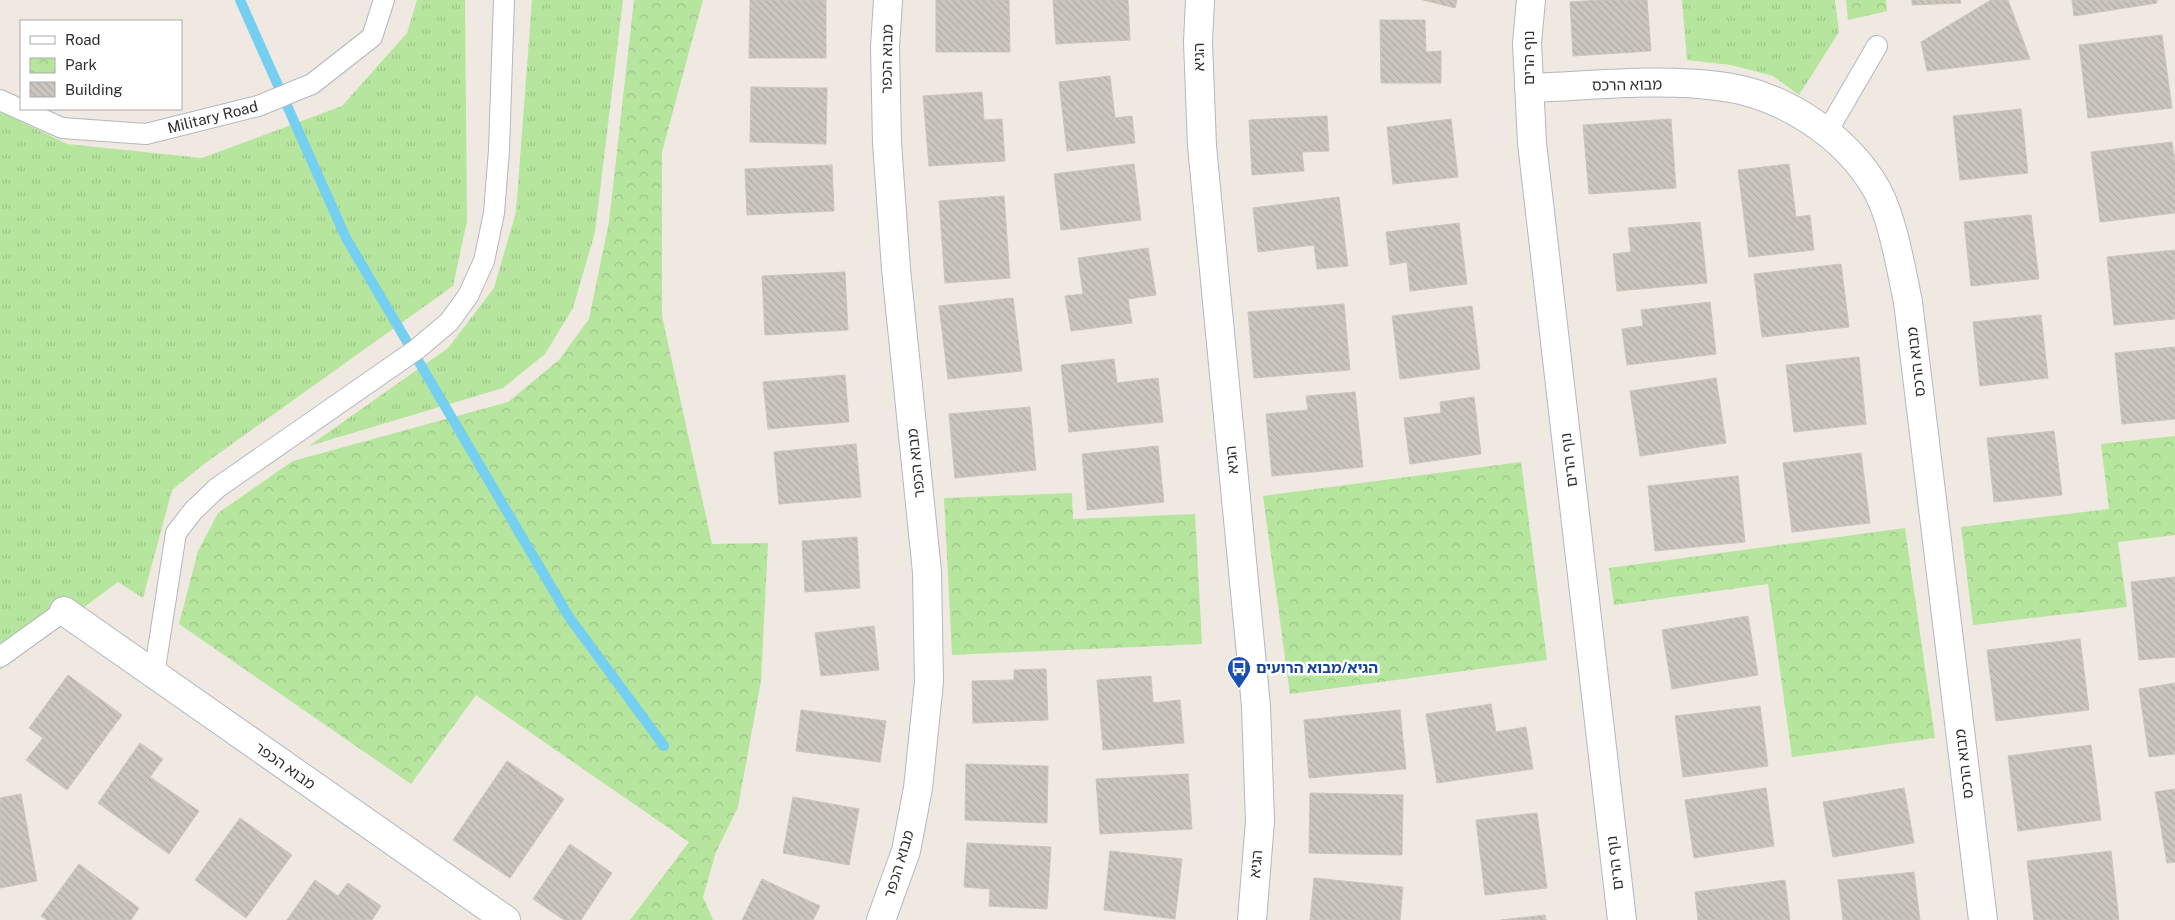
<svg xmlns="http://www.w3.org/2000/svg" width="2175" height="920" viewBox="0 0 2175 920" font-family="'Public Sans','Noto Sans Hebrew',sans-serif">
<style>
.grass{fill:url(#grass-tufts)}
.park{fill:url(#park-crowns)}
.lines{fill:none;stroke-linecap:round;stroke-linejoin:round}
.stream{stroke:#75cff0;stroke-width:10}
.building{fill:url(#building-back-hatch);stroke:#cbc5ba}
.service-casing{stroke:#b4b7c1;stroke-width:22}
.minor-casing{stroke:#b4b7c1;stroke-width:30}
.tertiary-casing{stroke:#b4b7c1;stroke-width:30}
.service{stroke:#fff;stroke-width:20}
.minor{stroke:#fff;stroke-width:28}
.tertiary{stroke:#fff;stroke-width:28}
.labels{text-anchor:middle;stroke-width:5;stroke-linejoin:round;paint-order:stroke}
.street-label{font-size:15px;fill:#2e2e2e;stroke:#fff}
.transit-label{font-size:15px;font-weight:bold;fill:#164399;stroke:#fff;text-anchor:start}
</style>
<defs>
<pattern id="grass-tufts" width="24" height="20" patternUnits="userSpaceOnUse" patternTransform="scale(1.25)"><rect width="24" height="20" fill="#b6e59e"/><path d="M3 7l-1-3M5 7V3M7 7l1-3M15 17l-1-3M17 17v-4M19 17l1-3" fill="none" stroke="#9dc588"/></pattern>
<pattern id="park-crowns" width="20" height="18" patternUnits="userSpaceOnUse" patternTransform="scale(1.25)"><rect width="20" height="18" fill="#b6e59e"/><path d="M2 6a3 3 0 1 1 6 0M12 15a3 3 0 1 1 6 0" fill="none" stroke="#9dc588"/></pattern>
<pattern id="building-back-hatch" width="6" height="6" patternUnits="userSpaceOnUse" patternTransform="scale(1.25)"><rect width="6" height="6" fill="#cbc7bf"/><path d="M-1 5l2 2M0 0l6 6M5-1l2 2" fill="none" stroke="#afaba4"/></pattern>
</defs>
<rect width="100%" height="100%" fill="#efe9e1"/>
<path class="grass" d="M417 0H465L467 221 453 286 204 464 172 490 143 598 118 582 0 670V111L67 144 202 158 342 106 407 33Z
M532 0H623L595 232 573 308 545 354 503 388 309 446 448 348 494 288 516 212Z
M1682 0H1835L1839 32 1799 95 1773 76 1731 65 1687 60Z"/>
<path class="park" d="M634 0H703L662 152V316L712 544 768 543 761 681 738 807 716 852 703 897 713 920H630L689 842 476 695 411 784 179 624 198 551 218 513 293 461 508 402 559 360 589 319 609 222Z
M1846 0H1886L1887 11 1848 20Z
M2175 436V535L2118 542 2127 607 1973 625 1961 527 2109 509 2101 444Z
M1521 462 1547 660 1290 694 1263 496Z
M1072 493 1073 519 1195 514 1202 644 952 655 944 498Z
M1905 528 1935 738 1792 757 1768 584 1614 605 1609 568Z"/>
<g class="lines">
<path class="stream" d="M240 0 346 238 569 617 664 746"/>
</g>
<path class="building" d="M750 0H826V58H749Z
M936 0H1009L1010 52H936Z
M1053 0H1128L1130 40 1056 44Z
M1423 0H1457L1455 8Z
M1599 0H1647L1651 51 1573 56 1570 2Z
M1912 0H1960L1961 3 1912 5Z
M1991 0H2008L2030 59 1927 71 1921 42Z
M2072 0H2157V3L2074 16Z
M1380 20H1425L1426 52 1441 51V83H1381Z
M2162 35 2172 108 2088 118 2079 45Z
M1110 76 1115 118 1132 116 1135 143 1067 151 1059 82Z
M751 87 827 88 826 144 750 142Z
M982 92 984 120 1002 119 1005 161 929 166 923 96Z
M2021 109 2028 173 1960 180 1953 116Z
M1327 116 1329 151 1302 152 1304 171 1252 175 1249 120Z
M1451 119 1458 177 1393 184 1387 127Z
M1671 119 1676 188 1589 194 1583 125Z
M2172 142 2175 162V213L2100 222 2091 152Z
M1134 164 1141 220 1061 230 1054 174Z
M1789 164 1796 217 1810 215 1814 250 1749 257 1738 170Z
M832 165 834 211 747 215 745 169Z
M1004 196 1010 278 945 283 939 201Z
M1339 197 1348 266 1317 269 1314 245 1258 252 1253 208Z
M2031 215 2039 279 1971 286 1964 222Z
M1700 222 1707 283 1617 291 1613 254 1631 252 1628 228Z
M1459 223 1467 284 1410 291 1407 262 1390 265 1386 232Z
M1148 248 1156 295 1128 299 1132 323 1071 331 1065 296 1083 294 1078 258Z
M2175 250V319L2114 325 2107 257Z
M1841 264 1849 327 1762 337 1754 274Z
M845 272 848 330 765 335 762 276Z
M1013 298 1022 371 948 379 939 306Z
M1710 302 1716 354 1627 365 1622 329 1643 326 1641 310Z
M1344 304 1350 370 1254 378 1248 312Z
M1472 306 1480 369 1400 379 1392 316Z
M2041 315 2048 378 1980 386 1973 322Z
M2175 347V419L2122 424 2115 353Z
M1859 357 1866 424 1794 432 1786 365Z
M1114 359 1117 383 1158 378 1163 422 1069 432 1061 365Z
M845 375 849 422 768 429 763 382Z
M1716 378 1726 443 1640 456 1630 391Z
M1355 392 1363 467 1272 476 1266 414 1308 410 1306 396Z
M1474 397 1481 454 1410 464 1404 418 1441 413 1440 402Z
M1030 407 1036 470 955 478 949 414Z
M2054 431 2062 495 1994 502 1987 438Z
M856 444 861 497 779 504 774 452Z
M1158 446 1164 502 1087 510 1082 454Z
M1861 453 1870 523 1792 532 1783 463Z
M1738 476 1745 542 1655 551 1648 486Z
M857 537 860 588 805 592 802 541Z
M2175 577V657L2139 660 2131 582Z
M1748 616 1758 675 1672 689 1662 630Z
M874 626 879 670 821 676 815 633Z
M2080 639 2089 710 1996 721 1987 650Z
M1046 669 1048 720 973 723 972 681 1014 680V670Z
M68 675 122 715 67 790 26 760 43 738 29 728Z
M1151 676 1153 703 1180 700 1184 743 1103 750 1097 680Z
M2175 683V754L2149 757 2139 689Z
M1491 704 1496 732 1526 727 1533 769 1437 783 1426 714Z
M1760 706 1768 766 1683 777 1675 716Z
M801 710 886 721 880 762 796 751Z
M1400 710 1406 769 1309 778 1304 720Z
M140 743 163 759 150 777 199 811 169 854 98 803Z
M2091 745 2101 820 2018 831 2008 756Z
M507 761 564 799 510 878 453 840Z
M966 764 1048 766 1047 823 965 820Z
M1188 774 1192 829 1100 834 1096 779Z
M1766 788 1774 846 1694 858 1685 800Z
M1904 788 1914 843 1833 857 1823 802Z
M2175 789V862L2167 863 2155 792Z
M1310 793 1403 795 1402 855 1309 853Z
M21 794 37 881 0 888V798Z
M793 797 859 809 849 865 783 853Z
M1537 813 1547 888 1485 895 1476 820Z
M240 818 292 855 246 918 195 880Z
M967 843 1051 847 1047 909 989 906 990 889 964 887Z
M570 844 612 873 581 920H564L533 899Z
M1110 851 1182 859 1175 919 1104 910Z
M2111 851 2119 920H2034L2027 861Z
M79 864 139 908 131 920H47L41 916Z
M1914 872 1920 920H1843L1838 880Z
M1314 878 1403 887 1400 920H1310Z
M762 879 820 906 813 920H742Z
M315 880 338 896 348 883 381 906 372 920H287Z
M1785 880 1790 920H1698L1695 892Z
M1545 915 1546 920H1501Z"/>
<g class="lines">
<g class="service-casing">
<g id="service">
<path id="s1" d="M0 100 62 128 146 134 258 106 312 84 372 37 384 0"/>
<path d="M1827 132 1877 46"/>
<path d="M0 657 64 611"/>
<path d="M154 675 176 533 193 511 217 488 417 349 449 322 468 296 484 261 494 213 499 150 504 0"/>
</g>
</g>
<g class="minor-casing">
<path id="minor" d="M1200 0 1198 42 1202 146 1256 706 1260 821 1252 920
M1529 88C1591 86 1656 78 1718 86 1781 93 1846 135 1877 190 1893 219 1901 269 1908 302L1983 920
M64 611 506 920
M881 920 906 851 918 788 929 682 927 572 896 269 887 143 885 47 888 0"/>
</g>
<g class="tertiary-casing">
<path id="tertiary" d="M1531 0 1527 43 1532 143 1622 920"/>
</g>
<use href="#service" class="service"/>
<use href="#minor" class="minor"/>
<use href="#tertiary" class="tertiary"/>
</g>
<defs>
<g id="bus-pin" transform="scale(1.25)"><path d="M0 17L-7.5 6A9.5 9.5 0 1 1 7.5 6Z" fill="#1a4fb4" stroke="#fff"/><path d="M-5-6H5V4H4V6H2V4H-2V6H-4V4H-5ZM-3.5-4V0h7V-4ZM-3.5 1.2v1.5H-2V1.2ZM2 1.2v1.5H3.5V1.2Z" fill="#fff"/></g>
</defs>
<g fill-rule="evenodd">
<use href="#bus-pin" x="1239" y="668"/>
</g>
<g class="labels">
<g class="street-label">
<text transform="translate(1199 57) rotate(-91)" y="5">הגיא</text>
<text transform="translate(1529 58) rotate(-90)" y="5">נוף הרים</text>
<text transform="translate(887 59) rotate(-89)" y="5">מבוא הכפר</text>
<text transform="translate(1627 85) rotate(-1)" y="5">מבוא הרכס</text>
<text dy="5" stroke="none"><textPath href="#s1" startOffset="221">Military Road</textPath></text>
<text transform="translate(1916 362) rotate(-97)" y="5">מבוא הרכס</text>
<text transform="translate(1232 460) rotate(-95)" y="5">הגיא</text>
<text transform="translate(1569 460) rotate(-97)" y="5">נוף הרים</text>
<text transform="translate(916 463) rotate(-96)" y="5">מבוא הכפר</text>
<text transform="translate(1964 764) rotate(-97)" y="5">מבוא הרכס</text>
<text transform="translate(285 766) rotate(35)" y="5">מבוא הכפר</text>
<text transform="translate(1615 863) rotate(-97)" y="5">נוף הרים</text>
<text transform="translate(899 864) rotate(-73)" y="5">מבוא הכפר</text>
<text transform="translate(1256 864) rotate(-85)" y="5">הגיא</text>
</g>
<g class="transit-label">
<text x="1256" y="673">הגיא/מבוא הרועים</text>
</g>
</g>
<rect x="20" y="20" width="162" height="90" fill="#ffffff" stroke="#ababab"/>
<rect x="30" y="36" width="25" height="8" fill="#ffffff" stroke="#ababab"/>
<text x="65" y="45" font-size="15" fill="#2e2e2e">Road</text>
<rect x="30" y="58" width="25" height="15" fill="url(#park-crowns)" stroke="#ababab"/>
<text x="65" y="70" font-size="15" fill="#2e2e2e">Park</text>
<rect x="30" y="82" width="25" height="15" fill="url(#building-back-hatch)" stroke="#ababab"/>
<text x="65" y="95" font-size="15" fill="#2e2e2e">Building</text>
</svg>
